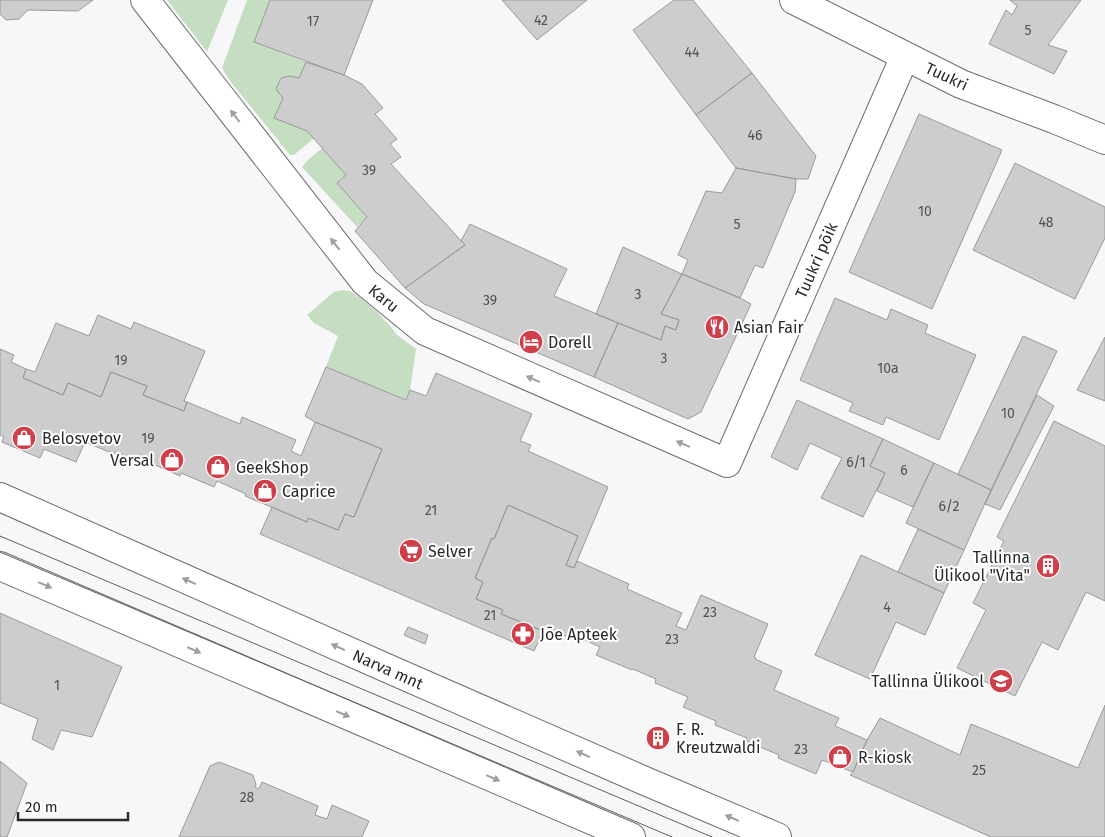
<svg xmlns="http://www.w3.org/2000/svg" width="1105" height="837" viewBox="0 0 1105 837" font-family="'Fira Sans',sans-serif">
<style>
.green{fill:#c5ddc0}
.building{fill:#cdcdce;stroke:#9a9a9c}
.lines{fill:none;stroke-linecap:round;stroke-linejoin:round}
.minor-casing{stroke:#6d6d6e;stroke-width:30}
.major-casing{stroke:#6d6d6e;stroke-width:30}
.minor{stroke:#fff;stroke-width:28}
.major{stroke:#fff;stroke-width:28}
.tram{stroke:#606061;stroke-width:1}
.oneway{fill:#9f9f9f}
.labels{text-anchor:middle;stroke-width:4;stroke-linejoin:round;paint-order:stroke}
.number-label{font-size:14px;fill:#525253}
.street-label{font-size:16px;fill:#29292a;stroke:#fff}
.poi-label{font-size:16px;fill:#29292a;stroke:#fff;text-anchor:start}
</style>
<rect width="100%" height="100%" fill="#f7f7f9"/>
<path class="green" d="M167 0H228L207 52Z
M247 0H270L254 42 306 62 299 78 290 76 281 78 276 89 314 138 294 155H290L230 81 222 68Z
M322 148 346 175 337 183 367 217 357 227 302 167 307 161Z
M342 290 350 291 359 297 377 312 391 327 397 335 416 349 410 390 406 400 326 367 338 336 314 323 307 315 334 292Z"/>
<path class="building" d="M0 0H93L78 11 28 10 19 19 6 20 0 14Z
M270 0H373L344 75 254 42Z
M502 0H587L537 40Z
M674 0H693L752 73 696 115 633 30Z
M1010 0H1081L1048 45 1067 51 1054 74 989 44 1006 10 1012 15 1017 6Z
M306 62 344 75 362 84 383 108 375 114 397 139 390 144 401 157 391 164 465 245 405 288 355 231 367 217 337 183 346 175 307 131 274 118 283 98 276 89 281 78 290 76 299 78Z
M752 73 816 156 808 179H796L736 168 696 115Z
M919 114 1002 150 932 309 849 272Z
M1015 163 1105 207V238L1075 299 973 250Z
M736 168 796 179 795 192 763 268 755 265 740 298 682 274 688 260 678 255 706 191 722 193Z
M470 224 567 269 554 296 618 323 594 377 424 304 405 288 465 245 461 241Z
M623 247 682 274 661 314 679 320 676 330 665 326 661 340 596 314Z
M682 274 740 298 751 304 701 412 688 419 594 377 618 323 661 340 665 326 676 330 679 320 661 314Z
M835 298 887 320 891 309 928 325 925 333 976 355 939 440 886 417 883 425 849 411 853 403 800 380Z
M98 315 131 329 134 322 205 351 184 401 187 402 184 411 143 395 147 386 111 372 101 397 68 383 63 395 23 378 26 369 35 372 56 323 89 336Z
M1023 336 1057 351 991 490 958 474Z
M1105 337V401L1077 390Z
M0 349 14 355 11 362 26 369 23 378 63 395 68 383 101 397 111 372 147 386 143 395 184 411 187 402 240 424 242 417 296 440 291 451 301 456 315 422 382 449 354 517 345 514 338 530 308 518 307 522 245 496 246 494 217 481 214 487 181 473 180 476 153 464 152 467 115 452 114 454 85 442 76 462 44 449 40 458 2 442 4 437 0 435Z
M326 367 406 400 410 390 426 396 436 373 532 414 520 441 531 445 528 451 608 487 574 568 566 565 578 536 508 505 494 539 492 538 475 578 483 582 476 599 503 610 501 614 543 631 534 651 260 534 272 507 307 522 308 518 338 530 345 514 354 517 382 449 315 422 305 416Z
M1037 395 1054 406 1000 510 985 504Z
M797 400 883 439 870 466 885 473 863 517 821 498 842 458 810 443 797 470 771 457Z
M1054 421 1105 446V601L1086 592 1058 650 1042 642 1015 696 957 668 986 610 973 603 1004 541 997 537Z
M883 439 934 463 913 507 877 491 885 473 870 466Z
M934 463 991 490 964 550 906 523Z
M508 505 578 536 566 565 574 568 577 561 629 584 627 589 682 613 676 626 686 630 701 595 768 624 754 657 756 658 755 659 782 671 774 690 839 718 835 726 867 740 853 772 822 760 816 774 778 758 779 755 746 741 747 738 715 725 716 721 683 707 688 697 655 683 656 679 633 669 632 670 596 655 600 647 572 634 570 638 545 627 543 631 501 614 503 610 476 599 483 582 475 578 492 538 494 539Z
M918 529 964 550 944 593 898 572Z
M861 555 944 593 925 635 896 622 870 679 815 655Z
M0 613 122 667 92 737 61 730 53 750 32 739 38 719 0 703Z
M408 627 428 635 425 644 404 635Z
M1105 705V837H991L850 775 853 772 867 740 880 718 960 755 971 724 1078 768Z
M650 729 670 738 666 747 646 739Z
M0 761 27 783 7 837H0Z
M219 762 253 775 256 785 255 787 259 789 262 782 318 806 315 815 327 819 332 805 369 821 362 837H179L210 766Z"/>
<g class="lines">
<g class="minor-casing">
<path id="minor" d="M145 0 365 282 425 331 727 463 905 56
M794 0 961 84 1054 119 1105 140"/>
</g>
<g class="major-casing">
<path id="major" d="M0 497 398 673 645 781 777 837
M0 566 631 837"/>
</g>
<use href="#minor" class="minor"/>
<use href="#major" class="major"/>
<path class="tram" d="M0 536 712 837
M0 552 672 837"/>
</g>
<defs><path id="oneway-solid" d="M-6-.8H1V-3.2L6.5 0L1 3.2V.8H-6Z" transform="scale(1.25)"/></defs>
<g class="oneway">
<use href="#oneway-solid" transform="translate(235 116) rotate(-128)"/>
<use href="#oneway-solid" transform="translate(335 244) rotate(-128)"/>
<use href="#oneway-solid" transform="translate(533 379) rotate(-156)"/>
<use href="#oneway-solid" transform="translate(683 444) rotate(-157)"/>
<use href="#oneway-solid" transform="translate(189 581) rotate(-156)"/>
<use href="#oneway-solid" transform="translate(45 585) rotate(23)"/>
<use href="#oneway-solid" transform="translate(338 647) rotate(-156)"/>
<use href="#oneway-solid" transform="translate(194 650) rotate(23)"/>
<use href="#oneway-solid" transform="translate(343 714) rotate(23)"/>
<use href="#oneway-solid" transform="translate(583 754) rotate(-156)"/>
<use href="#oneway-solid" transform="translate(493 778) rotate(23)"/>
<use href="#oneway-solid" transform="translate(732 818) rotate(-157)"/>
</g>
<defs>
<g id="restaurant-disc" transform="scale(1.25)"><circle r="9.5" fill="#cf3f49" stroke="#fff"/><path d="M-5-6h1v4h1v-4h1v4h1v-4h1v5L-1.5 .5V6h-2V.5L-5-1ZM5-6V6H3V1.5H1.5Q1.5-4 5-6Z" fill="#fff"/></g>
<g id="hotel-disc" transform="scale(1.25)"><circle r="9.5" fill="#cf3f49" stroke="#fff"/><path d="M-6-4.5h1.5V1H6V5H4.5V3h-9V5H-6ZM-4 0a1.8 1.8 0 1 1 3.6 0ZM.5 0V-2.5h3Q6-2.5 6 0Z" fill="#fff"/></g>
<g id="shop-disc" transform="scale(1.25)"><circle r="9.5" fill="#cf3f49" stroke="#fff"/><path d="M-5-2.5h2.3a2.7 3.5 0 0 1 5.4 0H5L5.5 6h-11ZM-1.5-2.5h3a1.5 2.3 0 0 0-3 0Z" fill="#fff"/></g>
<g id="supermarket-disc" transform="scale(1.25)"><circle r="9.5" fill="#cf3f49" stroke="#fff"/><path d="M-6-5.5h2.5l.6 2H6L4.5 2H-2.5L-4.4-4H-6ZM-1.5 3.2a1.3 1.3 0 1 0 .1 0ZM3 3.2a1.3 1.3 0 1 0 .1 0Z" fill="#fff"/></g>
<g id="building-disc" transform="scale(1.25)"><circle r="9.5" fill="#cf3f49" stroke="#fff"/><path d="M-4-6H4V6H1V3H-1V6H-4ZM-2.5-4.3h1.7v1.8h-1.7ZM.8-4.3h1.7v1.8H.8ZM-2.5-1h1.7V.8h-1.7ZM.8-1h1.7V.8H.8Z" fill="#fff"/></g>
<g id="pharmacy-disc" transform="scale(1.25)"><circle r="9.5" fill="#cf3f49" stroke="#fff"/><path d="M-2-6h4v4h4v4h-4v4h-4v-4h-4v-4h4Z" fill="#fff"/></g>
<g id="university-disc" transform="scale(1.25)"><circle r="9.5" fill="#cf3f49" stroke="#fff"/><path d="M0-5L7-2L0 1L-7-2ZM-4 1L0 2.5L4 1V4Q0 6-4 4Z" fill="#fff"/></g>
</defs>
<g fill-rule="evenodd">
<use href="#restaurant-disc" x="717" y="327"/>
<use href="#hotel-disc" x="531" y="342"/>
<use href="#shop-disc" x="24" y="438"/>
<use href="#shop-disc" x="172" y="460"/>
<use href="#shop-disc" x="218" y="467"/>
<use href="#shop-disc" x="265" y="491"/>
<use href="#supermarket-disc" x="411" y="551"/>
<use href="#building-disc" x="1048" y="566"/>
<use href="#pharmacy-disc" x="523" y="634"/>
<use href="#university-disc" x="1001" y="681"/>
<use href="#building-disc" x="658" y="738"/>
<use href="#shop-disc" x="840" y="757"/>
</g>
<g class="labels">
<g class="number-label">
<text x="541" y="25">42</text>
<text x="313" y="26">17</text>
<text x="1028" y="35">5</text>
<text x="692" y="57">44</text>
<text x="755" y="140">46</text>
<text x="369" y="175">39</text>
<text x="925" y="216">10</text>
<text x="1046" y="227">48</text>
<text x="737" y="229">5</text>
<text x="638" y="299">3</text>
<text x="490" y="305">39</text>
<text x="664" y="363">3</text>
<text x="121" y="365">19</text>
<text x="888" y="373">10a</text>
<text x="1008" y="418">10</text>
<text x="148" y="443">19</text>
<text x="856" y="467">6/1</text>
<text x="904" y="475">6</text>
<text x="949" y="511">6/2</text>
<text x="431" y="515">21</text>
<text x="887" y="612">4</text>
<text x="710" y="617">23</text>
<text x="490" y="620">21</text>
<text x="672" y="644">23</text>
<text x="57" y="690">1</text>
<text x="801" y="754">23</text>
<text x="979" y="775">25</text>
<text x="247" y="802">28</text>
</g>
<g class="street-label">
<text transform="translate(947 76) rotate(25)" y="6">Tuukri</text>
<text transform="translate(816 260) rotate(-66)" y="6">Tuukri põik</text>
<text transform="translate(384 298) rotate(39)" y="6">Karu</text>
<text transform="translate(388 669) rotate(24)" y="6">Narva mnt</text>
</g>
<g class="poi-label">
<text x="734" y="333">Asian Fair</text>
<text x="548" y="348">Dorell</text>
<text x="42" y="444">Belosvetov</text>
<text x="154" y="466" text-anchor="end">Versal</text>
<text x="236" y="473">GeekShop</text>
<text x="282" y="497">Caprice</text>
<text x="428" y="557">Selver</text>
<text x="1030" y="563" text-anchor="end">Tallinna<tspan x="1030" dy="18">Ülikool "Vita"</tspan></text>
<text x="540" y="640">Jõe Apteek</text>
<text x="984" y="687" text-anchor="end">Tallinna Ülikool</text>
<text x="676" y="735">F. R.<tspan x="676" dy="18">Kreutzwaldi</tspan></text>
<text x="858" y="763">R-kiosk</text>
</g>
</g>
<path d="M18 812v8h110v-8" fill="none" stroke="#29292a" stroke-width="2.5"/>
<text x="25" y="812" font-size="15" fill="#29292a" stroke="#ffffff" stroke-width="4" paint-order="stroke">20 m</text>
</svg>
